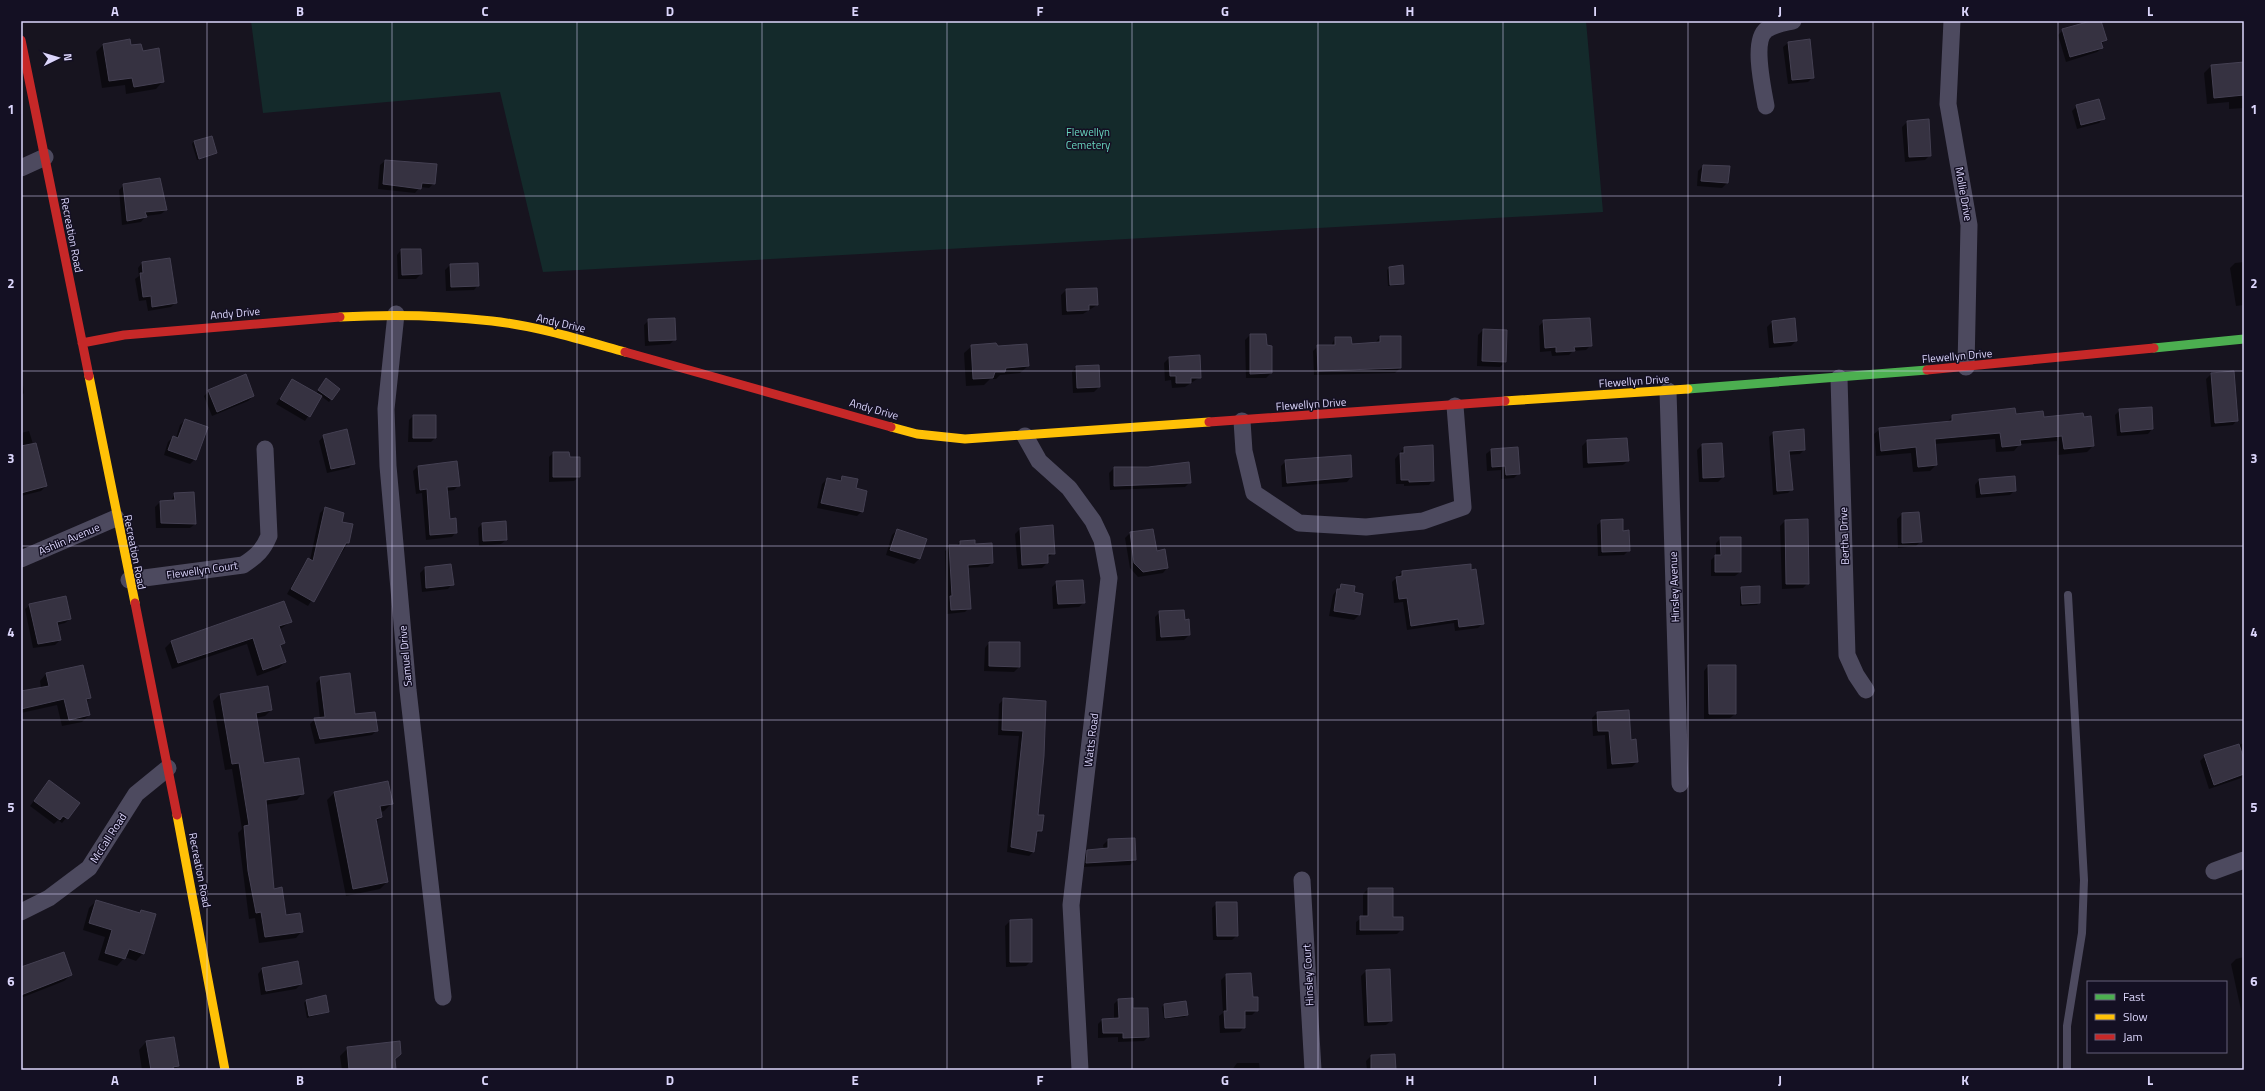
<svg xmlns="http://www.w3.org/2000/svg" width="2265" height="1091" viewBox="0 0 2265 1091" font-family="'Titillium Web',sans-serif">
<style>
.green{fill:#142a2b}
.shadow{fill:#0007}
.building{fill:#363241;stroke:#444052}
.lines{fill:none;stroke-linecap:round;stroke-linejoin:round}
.lane{stroke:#4d4a5f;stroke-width:8}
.street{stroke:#4d4a5f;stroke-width:17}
.fast{stroke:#4caf50;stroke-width:9}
.slow{stroke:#ffc107;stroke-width:9}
.jam{stroke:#c62828;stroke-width:9}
.grid{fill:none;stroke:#dcd6fc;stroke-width:1;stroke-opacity:0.55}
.labels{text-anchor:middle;stroke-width:3;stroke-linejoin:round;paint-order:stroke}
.park-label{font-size:11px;fill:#68d6bf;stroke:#141023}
.street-label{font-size:11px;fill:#dcd6fc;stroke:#141023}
.neatline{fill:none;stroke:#dcd6fc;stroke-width:1.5}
.grid-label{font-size:13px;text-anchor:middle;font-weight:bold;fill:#dcd6fc}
</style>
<rect width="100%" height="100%" fill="#17141f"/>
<path class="green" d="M251 21H1586L1603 212 543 272 500 92 263 113Z"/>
<path class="shadow" d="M2095 21 2106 40 2101 44 2102 48 2097 52 2066 62 2058 35 2063 30Z
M1788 43 1813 77 1808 82 1788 84 1783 47Z
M104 44 130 46 163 81 156 89 126 94 125 85 102 88 96 52Z
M2244 63V108L2229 109V102L2207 104 2204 73 2211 66Z
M2077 106 2104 118 2099 123 2077 129 2072 111Z
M1928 120 1930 155 1925 160 1905 162 1902 127 1907 122Z
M194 141 216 153 197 160 192 144Z
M385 161 434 183 429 188 420 187 415 193 378 189 380 165Z
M1703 166 1728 167 1727 183 1722 188 1697 186 1698 171Z
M124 185 166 210 161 214 146 216 141 222 122 225 119 190Z
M401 250 421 274 416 279H398L397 255Z
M2244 262V305L2236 306 2230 268 2235 263Z
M142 263 175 303 171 307 148 311 146 300 139 301 135 279 139 276 138 268Z
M477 264 478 285 474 290 446 291 445 270 450 265Z
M1402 266 1403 283 1401 285 1388 286 1387 270 1389 268Z
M1066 290 1097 305 1083 314 1062 315 1061 295Z
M649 320 675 339 670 344 645 346 644 325Z
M1544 321 1591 345 1586 350 1573 351 1569 355 1552 356 1551 351 1540 352 1539 326Z
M1772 322 1796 341 1791 346 1769 348 1767 327Z
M1483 330 1505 362 1500 367 1477 366 1478 335Z
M1250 335 1271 373 1266 378H1246L1245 340Z
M1380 337 1400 368 1395 373 1314 375 1313 351 1318 346H1331L1335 338 1351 345 1375 343Z
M1026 345 1028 366 1020 373 1000 375 996 379H990L984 385 966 386 964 353 972 346Z
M1169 358 1200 377 1185 387 1172 388 1171 380 1165 381 1164 363Z
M1076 367 1099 387 1094 392 1073 393 1072 372Z
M21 371 24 393 21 396Z
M2211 374 2237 420 2233 425 2211 427 2206 379Z
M292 380 316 394 324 382 339 389 329 402 321 396 305 421 276 404Z
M209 391 253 396 248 401 212 416 204 396Z
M2120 410 2152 429 2148 434 2117 436 2115 415Z
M2015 415 2043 418 2093 446 2087 452 2058 455 2057 441 2020 444 2014 451 1996 452 1995 439 1934 444 1936 465 1930 471 1913 472 1911 453 1876 456 1874 434 1880 429 1947 422 1953 416Z
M413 416 435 438 431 442H408L409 420Z
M185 420 195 459 190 464 164 455 168 442 173 437 176 438 180 425Z
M1803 430 1804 450 1800 454 1788 455 1792 489 1788 493 1773 495 1769 437 1773 433Z
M29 431 46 486 41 491 21 496V433Z
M324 436 354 463 349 468 327 473 319 441Z
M1626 439 1628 461 1623 465 1583 468 1582 446 1587 441Z
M1702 445 1723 477 1718 482H1699L1697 450Z
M1404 448 1433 480 1429 485 1404 486V484H1396L1395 459Z
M1491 450 1519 473 1514 478 1501 479V470L1487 471 1486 454Z
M553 453 569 458 579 477 574 481 549 482V457Z
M1286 461 1351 477 1347 482 1282 487 1281 466Z
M1188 463 1190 482 1185 487 1110 490 1109 473 1114 468 1173 465Z
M418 466 459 485 454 490 447 491 449 520 456 532 452 537 426 540 422 493 416 494 413 471Z
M842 477 862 511 857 516 817 508 822 484 827 479 837 482Z
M1979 480 2015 490 2010 495 1976 498 1975 485Z
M175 494 195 524 190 528H156L155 507 160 502H170Z
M325 508 341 522 348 543 308 606 287 594 304 564 308 559 310 560 320 513Z
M1918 513 1921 541 1916 546 1898 548 1897 519 1902 514Z
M1602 521 1622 532 1629 550 1624 555 1598 556 1597 525Z
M1785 521 1808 583 1803 588 1782 589 1780 526Z
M482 524 506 540 501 544 479 546 478 528Z
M1020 529 1054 553 1047 558V563L1042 568 1018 569 1015 534Z
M897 530 925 540 919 559 914 564 886 555 892 535Z
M1153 530 1156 552 1167 568 1163 573 1138 577 1130 568 1125 538 1130 533Z
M1721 538 1740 572 1735 576H1711V560L1716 555V543Z
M960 542 974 545 992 563 988 567 967 568 969 608 965 612 947 614 945 551 950 546H956Z
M450 566 452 584 448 589 422 592 420 573 425 568Z
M1402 572 1483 623 1478 628 1455 631 1454 623 1407 630 1403 602 1394 603 1392 582Z
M1057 582 1084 602 1079 607 1053 609 1052 587Z
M1341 585 1353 593 1362 595 1359 615 1354 620 1329 616 1333 595Z
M1742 588 1759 603 1757 605 1740 606V590Z
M284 602 290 622 279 630 283 643 280 647 285 662 279 668 257 676 247 644 172 669 165 648 171 642Z
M30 605 70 619 65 623 57 625 60 640 55 645 33 648 25 609Z
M1160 612 1184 621 1189 635 1184 640 1156 641 1155 617Z
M989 643 1019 667 1014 672 984 671 985 648Z
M1708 666 1735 714 1730 718 1704 719V671Z
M46 674 90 698 86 702 89 715 82 722 62 726 57 705 21 713V692L41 688 40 681Z
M321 678 354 715 377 730 372 735 315 744 310 724 315 719H320L316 683Z
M267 688 271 710 265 716 256 718 263 765 303 793 297 800 265 805 273 890 285 916 302 931 296 938 259 943 255 918 249 919 238 833 242 829 232 769 225 770 213 701 220 694Z
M1004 699 1045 702 1037 816 1041 831 1035 835 1034 851 1029 856 1007 852 1019 736 998 735 999 704Z
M1628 711 1630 741 1637 762 1632 767 1607 769 1605 735 1593 736 1592 718 1597 713Z
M2244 743V777L2209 789 2200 761 2205 756Z
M49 781 78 803 62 823 58 820 54 824 30 806Z
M387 782 391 804 384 811 380 812 381 817 375 823 387 882 380 889 346 896 327 800 334 793Z
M1134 839 1135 860 1130 865 1082 867 1083 856 1088 851 1104 850 1103 845 1108 840Z
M1368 889 1402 929 1397 934 1356 935V922L1363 917V894Z
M96 901 139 913 142 911 143 953 136 961 125 957 117 966 98 960 105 937 83 930 89 908Z
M1217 903 1237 935 1232 940H1213L1212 908Z
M1010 921 1031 961 1026 966 1006 967 1005 926Z
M2244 957V1010H2241L2231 964 2236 959Z
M21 968 71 975 64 981 21 998Z
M262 969 301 984 296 989 261 995 258 974Z
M1366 971 1391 1021 1386 1025 1364 1026 1361 976Z
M1250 974 1252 998 1257 1010 1252 1015H1244V1027L1240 1032 1220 1033 1219 1016 1223 1013 1221 980 1226 975Z
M1118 1000 1132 1009 1148 1037 1144 1041 1118 1042V1037L1098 1038V1024L1102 1020 1114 1019V1004Z
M306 1001 328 1012 307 1018 304 1003Z
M1164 1005 1187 1015 1185 1017 1164 1019 1162 1007Z
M146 1042 178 1066 174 1070H142L139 1050Z
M348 1048 394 1060 395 1070H342L340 1056Z
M1371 1056 1395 1070H1367L1366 1061Z
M1237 1063H1259L1260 1070H1232Z
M302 1068 303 1070H292Z"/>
<path class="building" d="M2091 21H2101L2107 40 2101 42 2103 48 2070 57 2062 29Z
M130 39 131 45 141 44 143 51 159 48 164 82 134 87 132 78 109 81 103 44Z
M1810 39 1814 78 1792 80 1788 42Z
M2244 62V95L2214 98 2211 65Z
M2099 99 2105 119 2081 125 2076 105Z
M1929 119 1931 156 1909 157 1907 121Z
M212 136 217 153 199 159 194 141Z
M385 160 437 164 435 184 422 183 421 189 383 184Z
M1703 165 1730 166 1728 183 1701 181Z
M160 178 167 210 145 212 147 217 127 221 123 184Z
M401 249H421L422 274 402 275Z
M170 258 177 303 152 307 151 296 143 297 140 273H143L142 262Z
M478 263 479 286 451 287 450 264Z
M1403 265 1404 284 1390 285 1389 267Z
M1097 288 1098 305H1089V310L1067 311 1066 289Z
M675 318 676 340 649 341 648 319Z
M1590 318 1592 346 1574 347 1575 351 1556 352V347L1545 348 1543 320Z
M1795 318 1797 341 1774 343 1772 321Z
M1483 329 1507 330 1506 362 1482 361Z
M1250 334H1266L1267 345 1272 346V373L1250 374Z
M1380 336H1401V368L1318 371 1317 345H1335V337H1351L1352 344 1380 342Z
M996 343 998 346 1027 344 1029 366 1006 368 1005 372H995L993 378 973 379 971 345Z
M1200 355 1201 378H1191V383H1176V376H1170L1169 357Z
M1099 365 1100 387 1077 388 1076 366Z
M2234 371 2238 421 2215 423 2211 373Z
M246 374 254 396 217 412 208 390Z
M326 378 340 389 332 400 318 390Z
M292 379 322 396 310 417 280 399Z
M2152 407 2153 429 2121 432 2119 409Z
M2015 408 2016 414 2043 411 2044 417 2083 413 2084 417 2091 416 2094 446 2064 449 2062 436 2020 440 2021 445 2002 447 2000 433 1935 439 1937 465 1918 467 1916 447 1881 451 1879 428 1952 421V415Z
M413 415H436V438H413Z
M185 419 208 427 196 460 168 450 173 436 178 438Z
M347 429 355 464 331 469 323 435Z
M1804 429 1805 450 1789 451 1793 490 1777 491 1773 432Z
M1627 438 1629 461 1588 463 1587 440Z
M36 443 47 486 21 493V446Z
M1722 443 1724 477 1703 478 1702 444Z
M1433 445 1434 481 1409 482V480H1401L1400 453H1404V447Z
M1518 447 1520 474 1506 475 1505 466 1492 467 1491 449Z
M553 452H569L570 457H580V477H553Z
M1351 455 1352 477 1287 483 1285 460Z
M457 461 460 486 447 487 450 519 456 518 457 533 430 535 427 489 420 490 418 466Z
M1189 462 1191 483 1114 486V467H1148Z
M842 476 858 479 856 488 867 491 863 512 821 503 827 478 841 481Z
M2015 476 2016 491 1981 494 1979 479Z
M194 492 196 524 161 523 160 501 175 500 174 493Z
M325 507 344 513 342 522 353 524 349 543H346L314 602 291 589 308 558 313 561Z
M1919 512 1922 542 1902 543V513Z
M1623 519V531L1629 530 1630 551 1602 552 1601 520Z
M1808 519 1809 584H1786L1785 520Z
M506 521 507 540 483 541 482 523Z
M1053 525 1055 554H1048V563L1022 565 1020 528Z
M897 529 927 539 920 559 890 550Z
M1153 529 1157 551 1165 549 1168 568 1143 572 1134 563 1130 532Z
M1720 537H1741V572H1715V555H1721Z
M975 540V544L992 543 993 563 968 565 971 609 951 610 950 596H952L949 545H960V541Z
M451 564 454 585 426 588 425 567Z
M1471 564V570L1476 569 1484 624 1459 627 1458 619 1411 626 1407 598 1399 599 1396 577 1402 576V571Z
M1083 580 1085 603 1058 604 1056 581Z
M1341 584 1355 586 1354 592 1363 594 1360 615 1334 611 1337 589H1340Z
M1760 586V603L1742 604 1741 587Z
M66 596 71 619 57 622 61 640 38 644 29 604Z
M284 601 292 622 279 626 285 643 280 645 286 662 263 670 253 638 178 663 171 641Z
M1184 610 1185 620 1189 619 1190 635 1161 637 1159 611Z
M989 642H1020V667L989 666Z
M83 665 91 698 86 699 90 715 69 720 64 699 21 709V691L49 686 46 673Z
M1708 665H1736V714H1709Z
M350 673 355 714 375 712 378 731 320 739 314 718 325 717 320 677Z
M268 686 272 710 256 713 264 763 299 758 304 794 266 800 274 889 282 887 286 915 300 913 303 932 265 937 261 912 256 913 248 871 244 826 249 825 239 763 232 764 220 694Z
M1003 698 1046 701 1044 756 1038 815H1044L1042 831H1037L1034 852 1011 847 1023 731 1002 730Z
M1629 710 1631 740 1636 739 1638 762 1612 764 1609 731H1598L1597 712Z
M2239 744 2244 760V774L2214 785 2204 755Z
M49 780 80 803 68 819 63 816 60 820 34 801Z
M388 781 393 804 380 806 382 817 376 819 388 882 353 889 334 792Z
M1135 838 1136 860 1086 863 1087 850 1108 848V839Z
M1368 888H1393V917H1403V930H1360V916H1368Z
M96 900 140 913 141 910 156 914 144 954 129 949 125 959 105 953 112 930 89 923Z
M1216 902H1237L1238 936H1217Z
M1032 919V962H1010V920Z
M64 952 72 975 21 995V967Z
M298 961 302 984 266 991 262 968Z
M1390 969 1392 1021 1368 1022 1366 970Z
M1251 973 1253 997H1258V1011H1245V1028H1225L1224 1011H1227L1226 974Z
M326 995 329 1012 309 1016 306 1000Z
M1133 998V1008H1148L1149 1037 1123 1038V1033H1103L1102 1019 1119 1018 1118 999Z
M1186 1001 1188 1015 1165 1018 1164 1004Z
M174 1037 179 1066 173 1067 174 1070H151L146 1041Z
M400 1041 401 1054 395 1059 396 1070H349L347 1047Z
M1395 1054 1396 1070H1371V1055Z"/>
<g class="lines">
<path class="lane" d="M2067 1070V1026L2082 933 2084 880 2068 595"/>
<path class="street" d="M1952 21 1948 104 1969 225 1966 367
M1766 106C1763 89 1752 41 1766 30 1774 24 1784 23 1793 21
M21 168 45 157
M396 314 386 409 388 466 408 690 443 997
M1839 378 1847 655 1856 675 1866 690
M1668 391 1680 784
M1242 421 1244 451 1254 493 1299 523 1366 527 1423 521 1463 507 1455 406
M1025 436 1039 461 1069 488 1093 521 1102 540 1109 578 1071 905 1080 1070
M21 559 116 518
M129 580 243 565C257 556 263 550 269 536L265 449
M2214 871 2244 860
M1302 880 1313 1070
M21 912 49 898 89 868 136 794 168 768"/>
<path class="fast" d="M2154 348 2244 339
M1688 389 1927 370"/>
<path class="slow" d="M340 317C391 314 441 315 492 321 537 326 582 340 625 352
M89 376 135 603
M1505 401 1688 389
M891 427 917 434 965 439 1209 422
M177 815 225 1070"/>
<path class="jam" d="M21 40 89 376
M82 343 124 335 340 317
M625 352 891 427
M1927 370 2154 348
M1209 422 1505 401
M135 603 177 815"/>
</g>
<path class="grid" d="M207 21V1070M392 21V1070M577 21V1070M762 21V1070M947 21V1070M1132 21V1070M1318 21V1070M1503 21V1070M1688 21V1070M1873 21V1070M2058 21V1070M21 196H2244M21 371H2244M21 546H2244M21 720H2244M21 894H2244"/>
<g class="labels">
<g class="park-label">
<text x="1088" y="136">Flewellyn<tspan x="1088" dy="13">Cemetery</tspan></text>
</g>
<g class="street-label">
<text transform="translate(1964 194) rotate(80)" y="4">Mollie Drive</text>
<text transform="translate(72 235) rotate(79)" y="4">Recreation Road</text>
<text transform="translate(235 313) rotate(-5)" y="4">Andy Drive</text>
<text transform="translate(561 323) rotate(13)" y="4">Andy Drive</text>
<text transform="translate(1957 356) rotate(-5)" y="4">Flewellyn Drive</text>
<text transform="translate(1634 381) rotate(-4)" y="4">Flewellyn Drive</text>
<text transform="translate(1311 404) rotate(-4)" y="4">Flewellyn Drive</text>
<text transform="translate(874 409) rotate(16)" y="4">Andy Drive</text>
<text transform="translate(1844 536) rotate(-92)" y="4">Bertha Drive</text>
<text transform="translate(69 539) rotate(-23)" y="4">Ashlin Avenue</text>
<text transform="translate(135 552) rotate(79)" y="4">Recreation Road</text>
<text transform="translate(202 570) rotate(-8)" y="4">Flewellyn Court</text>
<text transform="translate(1674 587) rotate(-92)" y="4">Hinsley Avenue</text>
<text transform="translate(405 656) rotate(-95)" y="4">Samuel Drive</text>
<text transform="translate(1091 740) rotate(-83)" y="4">Watts Road</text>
<text transform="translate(108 838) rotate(-57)" y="4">McCall Road</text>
<text transform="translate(200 870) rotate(79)" y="4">Recreation Road</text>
<text transform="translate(1308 975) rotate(-93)" y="4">Hinsley Court</text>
</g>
</g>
<rect width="2265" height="1091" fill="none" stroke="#141023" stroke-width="44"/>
<rect x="2087" y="981" width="140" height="72" fill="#141023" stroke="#645f7a"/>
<rect x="2095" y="994" width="20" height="6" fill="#4caf50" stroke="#645f7a"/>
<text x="2123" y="1001" font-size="12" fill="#dcd6fc">Fast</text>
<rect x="2095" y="1014" width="20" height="6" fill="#ffc107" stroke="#645f7a"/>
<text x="2123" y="1021" font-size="12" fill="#dcd6fc">Slow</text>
<rect x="2095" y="1034" width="20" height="6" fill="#c62828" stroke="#645f7a"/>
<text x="2123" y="1041" font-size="12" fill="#dcd6fc">Jam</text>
<g transform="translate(58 58) rotate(85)" stroke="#141023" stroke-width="3" paint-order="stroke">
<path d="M0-3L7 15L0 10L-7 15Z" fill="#dcd6fc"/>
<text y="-6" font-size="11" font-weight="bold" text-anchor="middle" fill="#dcd6fc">N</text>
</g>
<rect x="22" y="22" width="2221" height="1047" class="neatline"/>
<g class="grid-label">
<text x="115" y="16">A</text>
<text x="300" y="16">B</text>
<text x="485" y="16">C</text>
<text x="670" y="16">D</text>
<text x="855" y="16">E</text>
<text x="1040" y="16">F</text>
<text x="1225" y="16">G</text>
<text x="1410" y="16">H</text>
<text x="1595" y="16">I</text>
<text x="1780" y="16">J</text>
<text x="1965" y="16">K</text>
<text x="2150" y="16">L</text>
<text x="11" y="114">1</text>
<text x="2254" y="114">1</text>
<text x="11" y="288">2</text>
<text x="2254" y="288">2</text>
<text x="11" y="463">3</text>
<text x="2254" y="463">3</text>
<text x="11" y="637">4</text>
<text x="2254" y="637">4</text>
<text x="11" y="812">5</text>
<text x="2254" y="812">5</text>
<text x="11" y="986">6</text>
<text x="2254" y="986">6</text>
<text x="115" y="1085">A</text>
<text x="300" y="1085">B</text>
<text x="485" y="1085">C</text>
<text x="670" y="1085">D</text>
<text x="855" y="1085">E</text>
<text x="1040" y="1085">F</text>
<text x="1225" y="1085">G</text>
<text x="1410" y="1085">H</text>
<text x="1595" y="1085">I</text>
<text x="1780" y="1085">J</text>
<text x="1965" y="1085">K</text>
<text x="2150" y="1085">L</text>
</g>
</svg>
